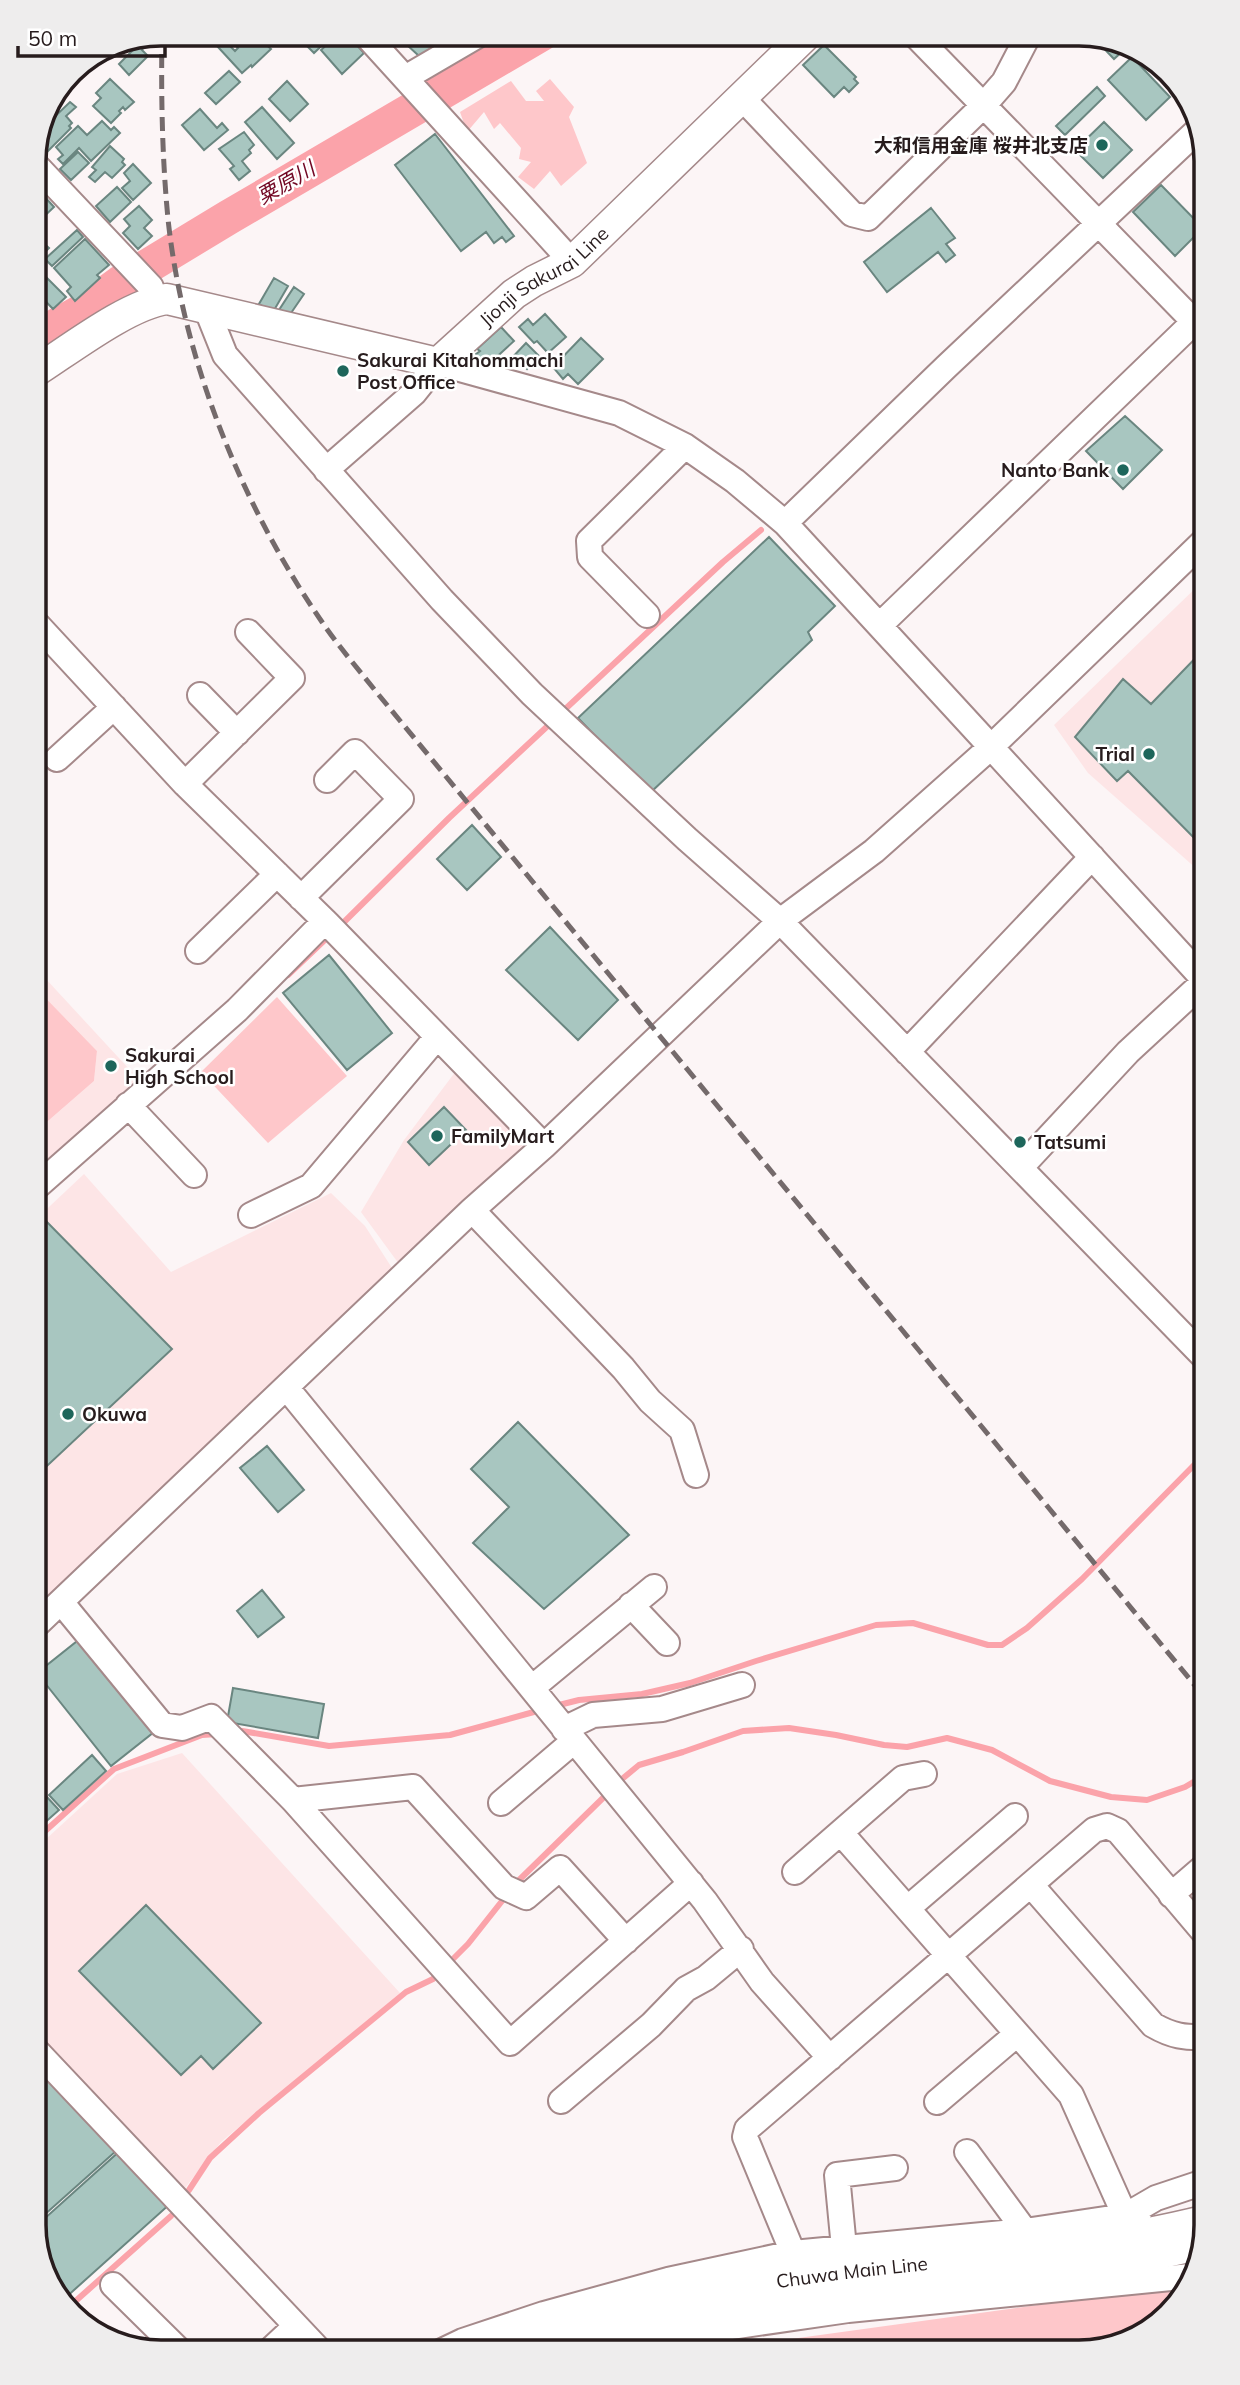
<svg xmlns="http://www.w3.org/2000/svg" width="1240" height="2385" viewBox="0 0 1240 2385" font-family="Mulish,'Noto Sans JP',sans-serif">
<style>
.built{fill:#fde5e6}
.green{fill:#fec7ca}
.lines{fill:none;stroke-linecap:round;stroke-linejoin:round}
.stream{stroke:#fba3aa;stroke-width:6}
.river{stroke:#fba3aa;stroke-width:35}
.building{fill:#a8c6c0;stroke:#6a8680;stroke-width:2}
.minor-casing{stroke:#a5898a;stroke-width:28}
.major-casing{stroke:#a5898a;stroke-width:33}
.minor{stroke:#fff;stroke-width:24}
.major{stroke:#fff;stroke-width:30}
.rail{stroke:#746a6b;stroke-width:5;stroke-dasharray:14 7;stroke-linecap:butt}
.poi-dot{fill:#1e665b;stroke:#fff;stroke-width:2.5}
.labels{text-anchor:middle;stroke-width:5;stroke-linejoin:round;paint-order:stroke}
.poi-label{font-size:19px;font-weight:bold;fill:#271c1d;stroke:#fff;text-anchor:start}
.street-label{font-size:19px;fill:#271c1d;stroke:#fff}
.water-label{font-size:21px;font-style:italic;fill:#720824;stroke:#fff}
.rim{fill:none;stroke:#271c1d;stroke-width:3.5}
</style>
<rect width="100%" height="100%" fill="#fcf5f6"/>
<path class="built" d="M1207 577V878L1088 773 1054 725Z
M33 965 142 1083 33 1181V1134L94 1081 97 1051 33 985Z
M459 1067 526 1145 399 1264 361 1212 404 1140Z
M84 1174 171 1272 331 1193 365 1226 392 1268 230 1427 33 1611V1222Z
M182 1753 400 1993 221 2142 185 2188 33 2030V1851L117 1774Z"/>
<path class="green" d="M550 79 574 107 569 117 587 163 561 186 550 171 534 189 518 177 531 162 519 159 521 148 500 123 494 129 484 112 467 132 460 112 511 81 526 101H544L536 91Z
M33 985 97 1051 94 1081 33 1134Z
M277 997 347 1076 268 1143 201 1072Z
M1187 2289 1185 2296 1129 2342 1080 2352 705 2351 1146 2290Z"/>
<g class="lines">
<path class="stream" d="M561 713 723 562 761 530
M339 927 449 818 553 721
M288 975 331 934
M555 1706 579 1700 642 1694 690 1683 756 1661 876 1625 913 1623 988 1645H1002L1027 1628 1082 1579 1200 1459 1207 1455
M235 1731H242L329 1746 450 1735 541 1710
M622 1779 639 1765 683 1752 743 1731 789 1728 836 1735 884 1745 907 1747 947 1738 992 1750 1050 1781 1111 1797 1147 1800 1185 1787 1207 1774
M33 1842 114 1769 202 1735 217 1734
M515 1884 605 1796
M447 1965 468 1944 506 1896
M189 2190 210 2158 259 2113 406 1992 433 1979 439 1972
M70 2306 171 2216"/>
<path class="river" d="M33 339 79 313 120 283 229 217 543 33"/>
</g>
<path class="building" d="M224 33H261L262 35 259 38 271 49 252 67 251 65 242 73 218 47 225 41 235 51 238 48Z
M313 33H335L314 53 304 43Z
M340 33H346L364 53 342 74 321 50Z
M394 33H456L419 56Z
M1096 36 1126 48 1114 59 1094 38Z
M116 42 84 75 76 67 112 43Z
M140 43 144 47 142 50 148 56 129 75 119 64Z
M824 45 856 77 854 79 858 83 849 92 844 87 834 97 803 65Z
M1132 57 1170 97 1146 120 1108 80Z
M74 68 81 76 58 98 71 70Z
M229 71 240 82 216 104 205 93Z
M110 79 134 102 125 110 123 107 119 111 121 113 111 123 93 106 101 98 96 93Z
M287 81 308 104 290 121 269 99Z
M1097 87 1105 96 1065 135 1056 126Z
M70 102 76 107 66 116 72 123 69 126 71 128 45 154 37 145 46 125Z
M262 107 294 143 277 159 245 122Z
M200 109 217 128 222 123 228 130 204 150 182 125Z
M102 121 111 130 114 127 120 133 91 161 79 148 63 164 58 159 63 155 56 147 78 126 87 135Z
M1104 122 1132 150 1103 178 1075 150Z
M244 132 254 145 249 150 251 153 242 161 250 171 239 180 230 169 234 166 219 149Z
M435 134 514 236 506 242 502 237 494 243 486 232 461 251 395 165Z
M110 146 124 159 122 162 125 165 112 178 105 172 95 182 89 177 96 170 92 167Z
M78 152 89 163 71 180 60 169Z
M133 164 151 183 133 200 122 188 130 181 124 173Z
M1161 185 1203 228 1175 256 1133 212Z
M117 187 131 202 110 222 96 206Z
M42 194 54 207 33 227V202Z
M139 206 152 220 144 228 152 236 138 249 123 233 130 226 124 219Z
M931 208 955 238 946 244 955 255 946 262 938 252 887 292 864 262Z
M77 230 83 237 52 266 45 259Z
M39 239 49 248 36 261 33 258V244Z
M85 239 109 265 97 275 100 278 75 301 67 291 71 287 54 268Z
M33 264 66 297 53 309 33 288Z
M274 278 288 286 273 312 259 304Z
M294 287 304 294 289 316 279 310Z
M545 314 566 337 548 353 537 341 534 343 519 327 528 319 533 325Z
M501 327 514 341 490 363 484 357 480 361 475 355 480 351 477 349Z
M581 338 603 359 578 384 568 374 563 379 553 367Z
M526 343 539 356 527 369 523 365 520 368 517 366 515 367 509 361Z
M1125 416 1162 450 1123 489 1086 451Z
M769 537 835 606 808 632 812 640 650 793 578 718Z
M1207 646V851L1128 771 1117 781 1075 737 1123 679 1151 704Z
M472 825 501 857 467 890 437 859Z
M550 927 618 1000 578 1040 506 970Z
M329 955 392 1033 347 1070 283 993Z
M444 1107 466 1130 429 1165 408 1142Z
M45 1220 172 1349 33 1479V1231Z
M518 1422 629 1535 544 1609 473 1543 509 1507 471 1469Z
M267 1446 304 1490 278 1512 240 1468Z
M262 1590 284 1617 258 1637 237 1611Z
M81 1638 154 1732 111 1766 37 1673Z
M233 1688 324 1704 318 1738 227 1722Z
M92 1755 106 1771 63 1810 49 1795Z
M33 1782 59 1810 33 1833Z
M146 1905 261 2023 213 2069 201 2056 181 2075 79 1971Z
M49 2077 116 2151 33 2225V2092Z
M122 2149 171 2203 64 2299 43 2274 34 2228Z"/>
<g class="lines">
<g class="minor-casing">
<path id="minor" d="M364 33 572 262
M913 33 1207 335
M405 78 482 33
M743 99 852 214 868 218 983 106 1004 82 1029 34
M34 163 151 287 154 300
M207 310 225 355 442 600 532 694 687 839 780 921 1207 1360
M326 470 414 393 438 363 619 413 685 446 735 481 785 523 991 747 1207 538
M785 523 946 367 1200 128
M647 615 590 557 589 541 685 446
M880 625 1194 322
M200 695 237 733
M57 759 114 707
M185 784 292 678 248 632
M301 898 401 799 355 752 327 780
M198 951 277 874
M907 1052 1092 857
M128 1105 194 1175
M544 1146 780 921 874 851 991 747 1207 983
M1021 1167 1128 1052 1207 979
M33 1190 237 1010 325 921
M472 1210 623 1368 650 1401 682 1430 696 1475
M251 1215 311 1186 437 1037
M286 1387 705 1901 762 1982 830 2058
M61 1602 162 1725 182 1728 211 1717 293 1800 510 2043 691 1883
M631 1605 667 1643
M33 1628 472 1210 544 1146 328 924 185 784 33 620
M533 1687 654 1587
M564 1729 593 1715 662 1709 742 1685
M293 1800 413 1787 504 1887 526 1897 560 1868 626 1941
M501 1803 574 1741
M841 1833 1071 2095 1125 2216 1139 2213
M795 1872 903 1778 924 1774
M1031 1885 1153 2025C1172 2036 1185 2038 1207 2037
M1171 1895 1207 1864
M908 1908 1015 1816
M33 2047 321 2352
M561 2101 651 2025 686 1989 706 1978 741 1949
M937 2102 1017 2034
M967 2152 1025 2231
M844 2248 837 2175 895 2168
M793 2253 745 2137 747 2129 1094 1830 1107 1826 1118 1831 1207 1936
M113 2285 181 2352
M268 2352 296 2326
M440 2352 463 2341 544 2314 668 2280 793 2253 1025 2231 1125 2216 1156 2198 1207 2181
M633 2352 724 2328 848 2310 1191 2276"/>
</g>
<g class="major-casing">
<g id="major">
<path id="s1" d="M33 373C68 351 128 304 167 299L438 363 514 294 534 281 572 262 808 33"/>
<path id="s2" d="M503 2352C586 2321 672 2298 760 2284 907 2260 1061 2257 1207 2220"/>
<path d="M576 2352C640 2333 705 2316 771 2305 914 2283 1061 2279 1201 2244"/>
</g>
</g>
<use href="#minor" class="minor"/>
<use href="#major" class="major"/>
<path class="rail" d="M162 33C161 95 162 157 168 219 183 360 242 506 322 622 339 647 359 670 378 694L1207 1700"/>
</g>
<g class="poi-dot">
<circle cx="1102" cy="145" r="7"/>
<circle cx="343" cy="371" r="7"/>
<circle cx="1123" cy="470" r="7"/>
<circle cx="1149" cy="754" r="7"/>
<circle cx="111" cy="1066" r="7"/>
<circle cx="437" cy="1136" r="7"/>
<circle cx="1020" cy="1142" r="7"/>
<circle cx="68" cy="1414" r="7"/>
</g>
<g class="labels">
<g class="poi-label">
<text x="1088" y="152" text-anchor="end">大和信用金庫 桜井北支店</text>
<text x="357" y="367">Sakurai Kitahommachi<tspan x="357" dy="22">Post Office</tspan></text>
<text x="1109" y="477" text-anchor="end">Nanto Bank</text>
<text x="1135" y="761" text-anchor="end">Trial</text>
<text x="125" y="1062">Sakurai<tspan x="125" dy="22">High School</tspan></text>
<text x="451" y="1143">FamilyMart</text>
<text x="1034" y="1149">Tatsumi</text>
<text x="82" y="1421">Okuwa</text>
</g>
<g class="street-label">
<text dy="7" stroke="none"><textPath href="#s1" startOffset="570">Jionji Sakurai Line</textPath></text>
<text dy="7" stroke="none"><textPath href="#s2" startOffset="359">Chuwa Main Line</textPath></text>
</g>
<g class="water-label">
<text transform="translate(286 183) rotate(-30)" y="7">粟原川</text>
</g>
</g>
<path d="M0 0H1240V2385H0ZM161 46H1079A115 115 0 0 1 1194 161V2225A115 115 0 0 1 1079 2340H161A115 115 0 0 1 46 2225V161A115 115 0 0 1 161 46Z" fill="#eeeded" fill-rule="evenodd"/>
<path class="rim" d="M161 46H1079A115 115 0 0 1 1194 161V2225A115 115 0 0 1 1079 2340H161A115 115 0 0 1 46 2225V161A115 115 0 0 1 161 46Z"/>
<path d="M18 46v10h147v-10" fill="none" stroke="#271c1d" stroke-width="3.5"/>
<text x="28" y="46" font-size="21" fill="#271c1d" stroke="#ffffff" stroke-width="5" paint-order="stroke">50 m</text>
</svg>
